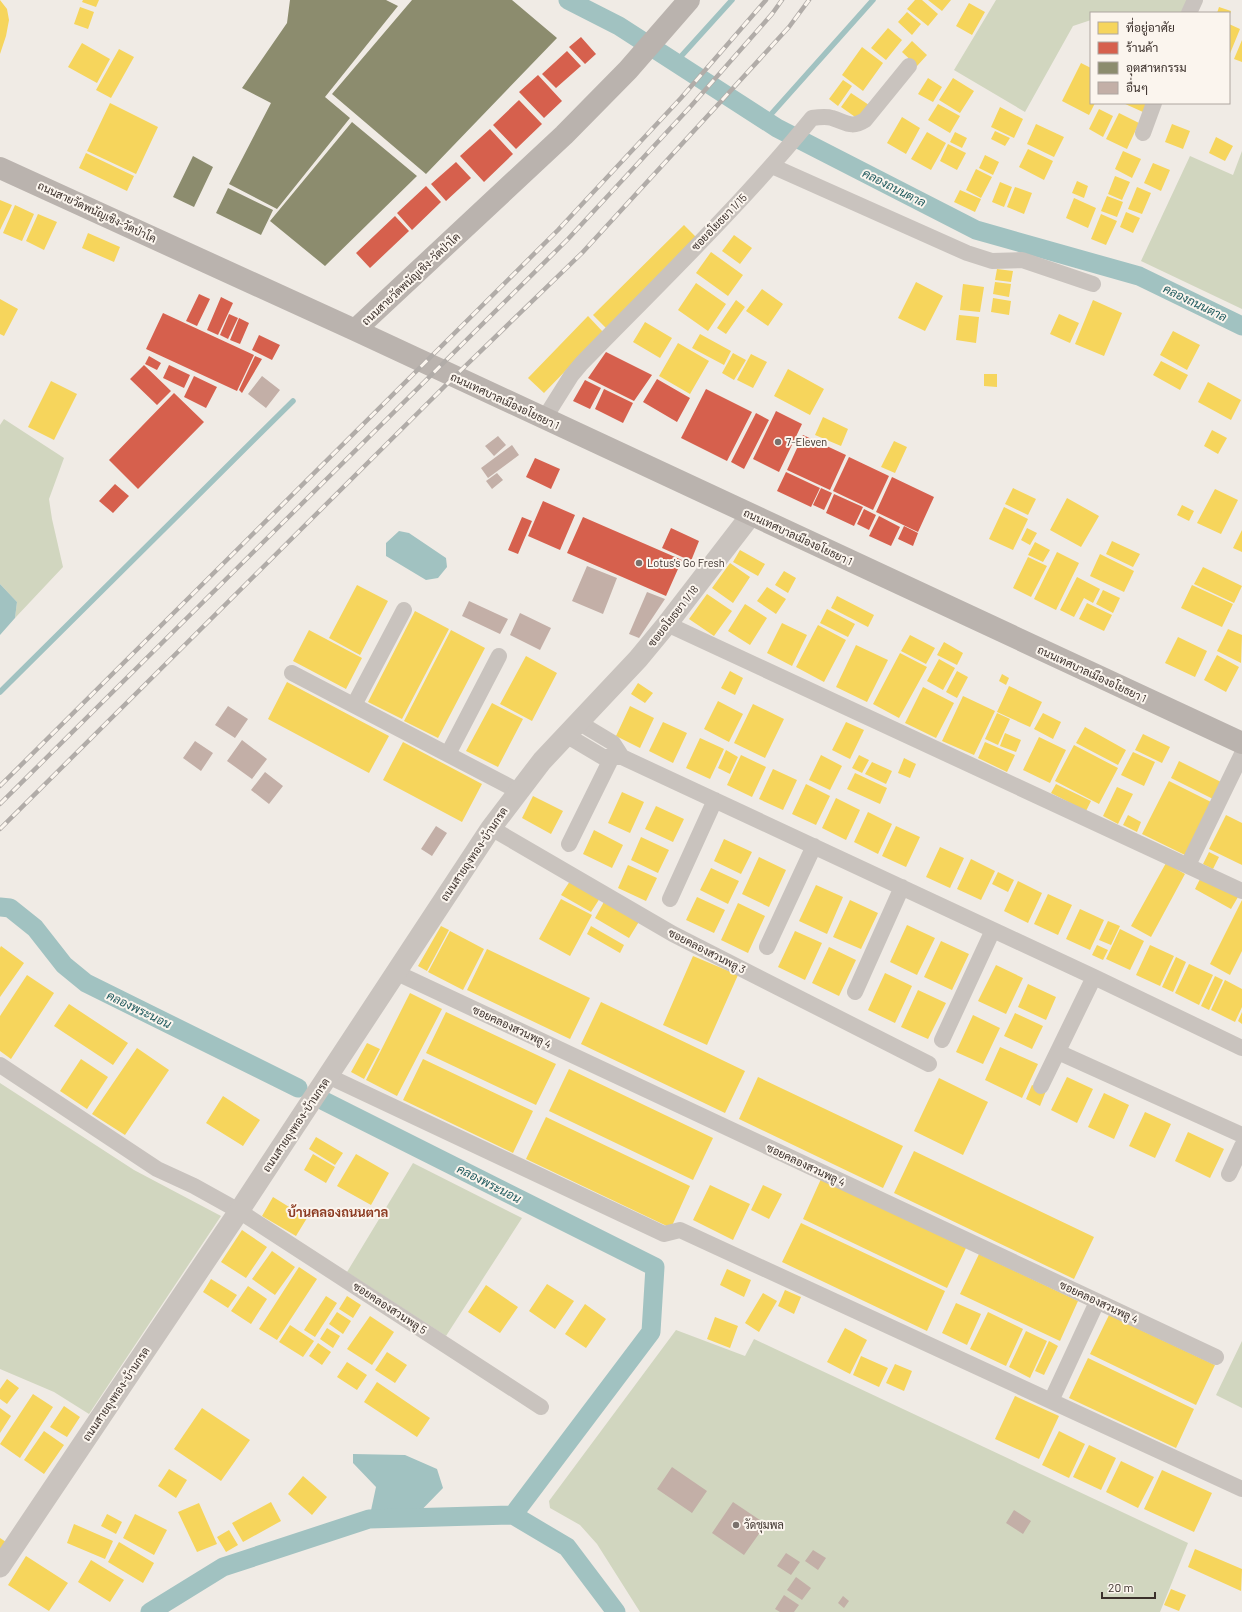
<svg xmlns="http://www.w3.org/2000/svg" width="1242" height="1612" viewBox="0 0 1242 1612" font-family="Barlow,Sarabun,sans-serif">
<style>
.green{fill:#d1d6bf}
.water{fill:#a1c2c1}
.homes{fill:#f6d55c}
.shops{fill:#d6604d}
.industry{fill:#8c8c6e}
.lines{fill:none;stroke-linecap:round;stroke-linejoin:round}
.stream{stroke:#a1c2c1;stroke-width:5.5}
.canal{stroke:#a1c2c1;stroke-width:19}
.building{fill:#c3afa7}
.minor{stroke:#c9c3be;stroke-width:16}
.tertiary{stroke:#c9c3be;stroke-width:21}
.secondary{stroke:#bab3ae;stroke-width:22}
.rail-casing{stroke:#b1aca8;stroke-width:4.5}
.rail{stroke:#fbf5ee;stroke-width:3;stroke-dasharray:9;stroke-linecap:butt}
.poi-dot{fill:#7a716c;stroke:#fbf5ee;stroke-width:1.5}
.labels{text-anchor:middle;stroke-width:4;stroke-linejoin:round;paint-order:stroke}
.street-label{font-size:11px;fill:#3b302b;stroke:#fbf5ee}
.poi-label{font-size:11px;fill:#3b302b;stroke:#fbf5ee;text-anchor:start}
.water-label{font-size:12px;font-style:italic;fill:#1f5a5e;stroke:#fbf5ee}
.quarter-label{font-size:13px;font-weight:bold;fill:#8c3b22;stroke:#fbf5ee}
</style>
<rect width="100%" height="100%" fill="#f0ebe5"/>
<path class="green" d="M996 0H1188L1182 13H1091V20L1073 26 1025 112 954 70Z
M1242 151V309L1141 261 1190 156 1233 175Z
M4 419 64 458 49 499 52 519 63 567 15 618 17 602 0 584V425Z
M0 1083 134 1170 221 1216 89 1414 54 1392 0 1369Z
M413 1163 522 1218 446 1336 347 1272Z
M676 1330 745 1356 754 1339 1188 1543 1160 1612H640L597 1544 580 1525 550 1508 549 1501Z
M1242 1341V1408L1216 1395Z"/>
<path class="water" d="M399 531 409 533 446 558 447 567 438 578 426 580 386 556V543Z
M0 584 17 602 15 618 0 635Z
M353 1454 405 1455 437 1469 443 1488 406 1526 377 1525 370 1515 376 1487 353 1463Z"/>
<path class="homes" d="M0 0 7 9 9 20 6 36 0 54Z
M83 0H99L96 7 82 2Z
M915 0H922L938 14 928 26 907 9Z
M928 0H951L942 11Z
M969 3 985 12 972 35 956 26Z
M80 7 94 12 88 29 74 24Z
M1219 7 1231 11 1229 17V13H1217Z
M907 12 921 24 912 35 898 22Z
M1229 24 1240 29 1229 56Z
M888 28 902 40 886 60 871 48Z
M1242 40V62L1234 59Z
M912 41 927 55 917 66 902 52Z
M82 43 110 59 97 83 68 67Z
M862 47 883 63 863 91 842 75Z
M119 49 134 57 111 98 96 90Z
M1081 63 1091 68V103H1095L1089 115 1062 101Z
M928 78 942 87 933 102 918 94Z
M953 78 974 91 960 113 939 100Z
M843 80 852 86 838 106 829 99Z
M851 93 869 105 858 119 841 107Z
M110 103 158 127 136 174 87 151Z
M1123 103H1147L1143 112Z
M938 104 960 116 950 133 928 120Z
M1000 107 1023 119 1014 138 991 127Z
M1099 109 1113 116 1103 137 1089 129Z
M1119 113 1139 123 1127 149 1106 139Z
M902 117 920 128 906 154 887 143Z
M1036 124 1064 137 1054 157 1027 144Z
M1172 124 1190 131 1183 149 1165 142Z
M995 131 1010 138 1005 146 991 139Z
M927 132 946 143 931 170 911 159Z
M955 132 967 138 962 148 950 142Z
M1216 137 1233 146 1225 161 1209 153Z
M948 144 966 153 957 170 940 161Z
M1028 149 1053 161 1044 180 1019 167Z
M1123 151 1141 159 1132 178 1115 169Z
M86 153 134 176 127 191 79 168Z
M985 155 999 162 993 175 979 168Z
M1153 163 1170 170 1161 191 1144 183Z
M976 169 992 177 981 198 966 190Z
M1115 176 1130 182 1122 200 1108 194Z
M1077 181 1088 186 1084 198 1072 193Z
M1000 182 1012 187 1004 207 992 202Z
M1015 187 1032 193 1024 214 1007 207Z
M1137 187 1151 193 1142 214 1128 209Z
M960 190 981 199 975 212 954 202Z
M1107 196 1123 202 1117 217 1101 211Z
M1074 198 1096 208 1088 228 1066 218Z
M0 200 12 205 0 230Z
M15 205 34 214 22 241 3 233Z
M1126 212 1140 218 1133 233 1120 227Z
M38 214 57 222 44 250 26 241Z
M1101 214 1117 221 1106 245 1091 239Z
M684 225 698 239 607 329 593 315Z
M88 233 120 247 114 262 82 248Z
M734 235 752 248 740 264 722 251Z
M711 252 743 275 728 296 696 273Z
M997 269 1013 271 1011 282 995 280Z
M916 282 943 296 925 331 898 318Z
M995 282 1011 284 1009 297 993 294Z
M696 283 726 304 708 331 678 310Z
M963 284 984 287 980 312 960 310Z
M762 289 783 304 768 326 746 311Z
M993 298 1011 301 1009 315 991 312Z
M0 299 18 309 4 336 0 334Z
M736 300 745 307 726 334 717 328Z
M1093 300 1122 313 1104 356 1075 344Z
M1059 314 1079 323 1070 343 1050 334Z
M959 315 979 317 976 343 956 340Z
M588 316 603 332 544 393 528 378Z
M645 322 672 338 660 358 633 342Z
M1173 331 1200 345 1187 370 1160 355Z
M700 334 731 351 724 365 692 348Z
M678 343 709 361 690 394 659 376Z
M733 353 746 360 734 380 722 373Z
M751 354 767 362 753 388 737 380Z
M1161 361 1188 375 1180 390 1153 375Z
M788 369 824 389 810 415 774 396Z
M984 374H997V387L984 386Z
M51 381 77 394 54 440 28 427Z
M1208 382 1241 400 1231 420 1198 402Z
M823 417 848 429 841 446 815 435Z
M1212 430 1227 438 1218 454 1204 446Z
M894 441 907 447 895 473 881 467Z
M1013 488 1036 499 1028 515 1005 504Z
M1215 489 1238 500 1221 534 1197 523Z
M1067 498 1099 516 1081 547 1050 530Z
M1182 505 1194 511 1189 521 1177 515Z
M1004 507 1028 519 1013 550 989 539Z
M1027 528 1037 533 1030 545 1021 540Z
M1242 530V552L1233 548Z
M1112 541 1140 554 1133 567 1106 554Z
M1035 542 1050 550 1043 562 1028 555Z
M740 550 765 564 758 576 733 562Z
M1057 552 1079 563 1056 610 1034 599Z
M1100 554 1134 571 1124 592 1090 576Z
M1028 557 1047 566 1031 597 1013 588Z
M730 563 750 577 733 603 712 588Z
M1203 567 1242 586 1234 603 1194 584Z
M784 571 796 578 788 593 775 585Z
M1077 577 1100 589 1093 603 1084 598 1074 617 1060 610Z
M357 585 388 601 360 655 329 638Z
M1192 585 1233 604 1222 627 1181 608Z
M767 587 786 599 776 614 757 601Z
M1103 590 1120 598 1113 613 1096 604Z
M707 594 732 611 714 636 689 619Z
M837 596 874 615 868 627 831 608Z
M1087 603 1112 615 1104 631 1079 619Z
M745 604 767 618 750 645 728 631Z
M827 609 855 624 848 637 820 623Z
M415 611 449 629 402 719 368 702Z
M782 623 807 635 792 666 767 653Z
M818 625 846 640 824 682 796 667Z
M1228 629 1242 635 1241 663 1217 651Z
M309 630 362 658 346 689 293 661Z
M451 630 485 648 438 738 404 721Z
M910 635 935 648 926 664 901 651Z
M1178 637 1207 651 1195 677 1165 663Z
M944 642 963 653 957 665 937 655Z
M856 645 888 660 867 702 836 687Z
M900 653 927 667 899 718 873 704Z
M1217 655 1239 667 1226 692 1204 680Z
M526 656 557 673 532 721 500 704Z
M939 659 955 668 943 690 927 681Z
M730 671 743 678 735 695 721 688Z
M957 671 968 677 957 698 946 692Z
M1002 674 1009 678 1006 685 999 681Z
M287 682 389 736 369 773 268 719Z
M638 683 653 693 645 703 631 694Z
M1009 686 1042 702 1030 727 997 712Z
M923 687 954 703 936 738 905 723Z
M963 696 995 711 974 755 942 741Z
M718 701 743 714 729 742 704 729Z
M492 703 523 719 498 767 466 751Z
M753 704 784 719 765 758 734 743Z
M630 706 654 718 640 748 616 736Z
M997 713 1010 719 998 745 985 739Z
M1043 713 1061 722 1053 739 1034 729Z
M663 722 687 733 673 763 649 751Z
M846 722 864 730 850 759 832 750Z
M1085 727 1126 750 1118 765 1076 743Z
M1005 733 1021 740 1016 752 1000 746Z
M1143 734 1170 747 1162 763 1135 750Z
M1039 737 1066 750 1050 783 1023 770Z
M700 738 724 749 710 779 686 768Z
M403 742 482 784 462 822 383 780Z
M985 742 1015 755 1007 772 978 758Z
M1074 745 1118 768 1099 804 1055 781Z
M726 750 738 757 730 774 718 768Z
M1133 752 1155 762 1144 786 1121 775Z
M741 755 766 767 752 797 727 785Z
M821 755 842 766 830 790 809 780Z
M859 755 869 760 862 773 852 768Z
M904 758 916 764 910 778 898 773Z
M1179 761 1221 782 1213 799 1171 778Z
M872 762 892 771 886 784 865 774Z
M773 769 797 780 783 810 759 799Z
M855 773 887 788 880 804 847 789Z
M1169 781 1211 802 1185 855 1142 834Z
M806 784 830 796 816 825 792 814Z
M1056 784 1091 801 1086 811 1051 793Z
M1117 787 1133 794 1118 824 1103 816Z
M622 792 644 802 630 833 608 823Z
M533 796 563 811 551 834 522 818Z
M836 798 860 810 846 840 822 828Z
M656 806 684 819 673 842 645 829Z
M868 812 892 824 878 854 854 842Z
M1128 815 1141 822 1137 832 1123 825Z
M1226 815 1242 823V865L1209 849Z
M896 826 920 837 906 867 882 856Z
M594 830 623 845 612 868 583 854Z
M641 837 669 850 658 873 631 860Z
M724 839 752 852 741 874 714 861Z
M940 847 964 858 950 888 926 877Z
M1209 852 1219 857 1213 869 1203 864Z
M759 857 786 870 769 907 742 894Z
M971 859 995 871 981 900 957 889Z
M1166 863 1185 874 1151 937 1131 926Z
M628 865 657 878 646 901 618 888Z
M711 868 739 881 728 904 700 890Z
M998 872 1014 880 1008 892 992 884Z
M1201 877 1238 897 1231 909 1195 889Z
M570 881 600 898 591 912 561 895Z
M1018 881 1042 893 1028 923 1004 911Z
M816 885 843 897 827 934 799 921Z
M1048 894 1072 905 1058 935 1034 924Z
M697 897 725 910 714 933 686 920Z
M561 899 592 915 570 956 539 939Z
M605 900 640 920 629 938 595 918Z
M850 900 878 913 861 949 833 937Z
M1242 900V951L1230 975 1210 964Z
M738 903 765 916 748 953 721 940Z
M1080 909 1104 920 1090 950 1066 939Z
M1108 921 1120 926 1111 945 1099 940Z
M907 925 935 938 917 975 890 962Z
M441 926 449 930 427 971 418 966Z
M591 926 624 945 620 953 587 934Z
M1120 929 1144 941 1130 970 1106 959Z
M450 931 484 949 463 990 428 972Z
M795 931 822 943 805 980 778 967Z
M941 941 969 954 952 990 924 977Z
M1097 945 1108 950 1103 960 1092 955Z
M1150 945 1174 956 1160 986 1136 975Z
M1 946 24 963 0 997V948Z
M829 947 856 960 839 996 812 983Z
M487 949 590 998 570 1039 467 990Z
M693 956 738 975 707 1045 663 1025Z
M1176 957 1186 962 1173 992 1162 987Z
M1189 964 1213 975 1199 1005 1175 993Z
M996 965 1023 978 1006 1014 978 1001Z
M885 973 912 986 895 1023 868 1010Z
M27 975 54 993 11 1059 0 1051V1016Z
M1215 976 1223 980 1209 1010 1201 1006Z
M1225 980 1242 989V1007L1235 1022 1211 1010Z
M1028 984 1056 997 1046 1020 1018 1007Z
M918 990 946 1003 928 1039 901 1027Z
M410 993 442 1009 397 1096 366 1080Z
M601 1002 745 1071 725 1113 581 1044Z
M69 1004 128 1043 113 1065 54 1026Z
M446 1012 556 1064 536 1105 426 1053Z
M1242 1012V1024L1238 1021Z
M1015 1013 1043 1026 1032 1049 1004 1036Z
M973 1015 1000 1028 983 1064 956 1052Z
M367 1043 380 1049 364 1079 351 1072Z
M1000 1047 1038 1064 1022 1098 985 1080Z
M137 1048 169 1070 125 1135 92 1114Z
M81 1059 108 1077 87 1109 60 1091Z
M423 1059 533 1111 513 1153 403 1100Z
M569 1069 713 1138 693 1180 549 1111Z
M758 1077 903 1146 883 1188 739 1119Z
M1067 1077 1093 1089 1077 1123 1051 1110Z
M939 1078 988 1102 963 1155 914 1131Z
M1032 1085 1046 1091 1040 1106 1026 1099Z
M1104 1093 1129 1105 1114 1139 1088 1127Z
M223 1096 260 1120 243 1146 206 1123Z
M1145 1112 1171 1124 1155 1158 1129 1146Z
M546 1117 690 1186 671 1228 526 1159Z
M1188 1132 1224 1149 1210 1178 1175 1161Z
M316 1137 343 1153 335 1165 309 1149Z
M914 1151 1094 1237 1074 1279 894 1193Z
M313 1154 335 1167 326 1183 304 1170Z
M356 1154 389 1173 371 1205 337 1186Z
M821 1179 966 1248 947 1288 803 1219Z
M710 1185 750 1204 733 1240 693 1220Z
M763 1185 782 1194 769 1219 751 1210Z
M273 1197 307 1218 296 1236 262 1216Z
M801 1223 945 1291 927 1331 782 1262Z
M242 1230 267 1247 246 1278 221 1262Z
M272 1251 295 1267 275 1295 252 1279Z
M979 1254 1078 1301 1060 1341 960 1294Z
M299 1267 317 1279 277 1340 259 1329Z
M727 1269 751 1280 744 1297 720 1285Z
M211 1279 237 1295 228 1308 203 1292Z
M547 1284 574 1301 555 1329 529 1311Z
M486 1285 518 1307 500 1333 468 1312Z
M248 1286 267 1299 251 1324 231 1311Z
M785 1290 801 1297 794 1314 778 1306Z
M763 1293 777 1301 759 1332 745 1323Z
M326 1296 337 1303 315 1337 304 1330Z
M347 1296 361 1305 353 1318 339 1309Z
M956 1303 981 1314 967 1345 942 1333Z
M585 1304 606 1319 586 1348 565 1334Z
M337 1312 351 1321 343 1334 329 1324Z
M988 1312 1023 1329 1006 1366 970 1349Z
M1109 1315 1215 1365 1196 1405 1090 1354Z
M370 1316 394 1332 372 1365 347 1349Z
M715 1317 738 1326 730 1348 707 1339Z
M290 1325 314 1341 303 1357 279 1342Z
M327 1328 340 1336 333 1348 320 1339Z
M845 1328 867 1340 850 1374 827 1362Z
M1026 1331 1047 1341 1030 1378 1009 1367Z
M1049 1341 1058 1346 1044 1375 1035 1371Z
M318 1343 331 1352 322 1365 309 1356Z
M387 1352 407 1365 395 1383 375 1370Z
M861 1356 888 1368 879 1387 853 1375Z
M1088 1358 1194 1409 1176 1448 1069 1398Z
M347 1362 367 1375 357 1390 337 1377Z
M895 1364 912 1371 904 1391 886 1383Z
M7 1379 19 1388 7 1404 0 1399V1389Z
M377 1382 430 1418 417 1437 364 1402Z
M33 1394 53 1407 20 1458 0 1444Z
M1015 1396 1059 1416 1039 1459 995 1439Z
M64 1406 80 1417 67 1437 50 1427Z
M0 1408 11 1416 0 1433Z
M202 1408 250 1440 221 1481 174 1449Z
M44 1431 64 1445 44 1474 24 1460Z
M1059 1431 1085 1444 1069 1478 1042 1465Z
M1089 1445 1116 1458 1101 1490 1073 1477Z
M1121 1461 1154 1477 1138 1508 1106 1492Z
M169 1469 187 1480 176 1498 158 1486Z
M1162 1470 1212 1493 1194 1532 1144 1509Z
M303 1476 327 1497 312 1515 288 1494Z
M271 1502 281 1521 243 1542 232 1523Z
M199 1503 217 1544 197 1552 178 1512Z
M107 1514 122 1522 116 1534 101 1526Z
M135 1514 167 1530 154 1555 123 1538Z
M74 1524 113 1541 105 1559 67 1543Z
M229 1530 238 1545 226 1552 217 1537Z
M0 1538 6 1542 0 1551Z
M119 1542 154 1563 143 1583 108 1562Z
M1195 1549 1242 1569 1241 1591 1188 1567Z
M26 1556 68 1583 49 1611 8 1585Z
M91 1560 124 1580 110 1602 78 1582Z
M1171 1589 1186 1595 1179 1611 1164 1605Z"/>
<path class="shops" d="M581 37 596 54 585 64 569 47Z
M567 51 581 66 556 88 542 74Z
M538 75 562 101 544 118 519 92Z
M519 100 542 124 516 149 493 125Z
M490 129 513 154 484 182 460 156Z
M456 162 471 178 446 201 431 184Z
M426 186 441 202 412 230 397 213Z
M395 216 409 231 370 268 356 253Z
M199 294 210 299 197 326 186 321Z
M221 297 233 303 218 335 207 330Z
M163 313 254 355 237 391 146 349Z
M229 314 238 318 228 339 220 335Z
M239 318 249 323 240 344 230 340Z
M259 335 280 345 272 360 252 350Z
M606 352 652 375 634 401 588 378Z
M149 356 161 363 157 370 145 364Z
M255 356 262 359 242 393 239 390Z
M144 365 171 391 157 405 130 379Z
M169 365 190 375 184 388 163 378Z
M194 376 217 387 206 408 184 397Z
M657 379 690 398 677 422 643 402Z
M585 380 601 388 590 409 573 401Z
M604 389 633 403 623 423 595 409Z
M706 389 752 412 727 461 681 438Z
M174 393 204 422 138 489 109 460Z
M776 411 802 424 779 472 753 459Z
M756 413 769 420 744 469 731 462Z
M803 435 846 455 830 490 787 470Z
M849 457 889 476 873 510 833 491Z
M535 458 560 469 551 489 526 477Z
M786 472 820 488 811 507 777 491Z
M892 477 934 497 918 532 876 512Z
M115 484 129 496 113 513 99 501Z
M821 488 832 493 824 510 813 505Z
M834 494 863 507 854 526 826 513Z
M543 501 575 515 560 550 528 536Z
M864 509 876 515 869 530 857 524Z
M879 516 900 527 891 546 869 536Z
M522 517 532 521 518 554 508 550Z
M583 517 682 560 666 596 567 553Z
M904 526 918 533 913 546 898 539Z
M671 528 699 541 691 561 662 548Z"/>
<path class="industry" d="M290 0H386L398 6 325 97 350 118 277 209 229 184 271 103 242 88 287 23Z
M412 0H512L557 38 426 174 332 94Z
M352 122 417 176 325 266 270 221Z
M193 156 213 167 194 207 173 197Z
M228 188 273 210 261 235 216 213Z"/>
<g class="lines">
<path class="stream" d="M675 63 732 0
M765 121 873 0
M0 692 293 401"/>
<path class="canal" d="M568 0 619 26 777 128 976 230 1139 276 1242 326
M0 907 10 908 35 928 64 965 86 983 298 1088
M324 1101 655 1267 651 1332 513 1515
M150 1612 223 1567 369 1519 513 1515 567 1547 616 1612"/>
</g>
<path class="building" d="M262 376 280 390 266 408 248 394Z
M498 436 506 445 494 456 485 446Z
M512 445 519 455 488 478 481 468Z
M497 473 503 480 492 489 486 481Z
M587 566 617 578 603 614 572 601Z
M647 592 665 599 639 638 629 634Z
M469 601 508 619 500 634 462 616Z
M520 613 551 628 540 650 510 635Z
M228 706 248 719 235 738 215 725Z
M242 740 267 759 252 779 227 761Z
M195 741 213 753 201 771 183 758Z
M265 772 283 786 269 804 251 790Z
M436 826 447 833 432 856 421 849Z
M672 1467 707 1491 692 1513 657 1489Z
M733 1502 766 1524 744 1555 712 1533Z
M1014 1510 1031 1521 1023 1534 1006 1523Z
M813 1550 826 1558 818 1570 805 1561Z
M786 1553 800 1562 791 1575 777 1566Z
M796 1577 811 1588 802 1600 787 1590Z
M784 1595 799 1605 794 1612H780L775 1609Z
M843 1596 849 1601 844 1608 838 1603Z"/>
<g class="lines">
<path class="minor" d="M1189 13 1195 0
M1143 133 1154 103
M772 166 967 253 992 261 1022 260 1093 284
M544 419 571 376 581 364C660 283 741 205 812 118 819 117 826 116 832 118 846 122 851 129 865 120L909 66
M667 624 1242 891
M292 673 518 791
M354 705 404 610
M578 722 613 743 622 757
M566 735 603 757H622L1094 977 1242 1048
M448 754 499 656
M491 828 673 934 929 1064
M569 844 612 757
M1188 865 1242 754
M670 899 715 800
M767 947 814 846
M395 972 1216 1357
M855 992 902 887
M942 1040 993 930
M1058 1052 1242 1135
M0 1065 157 1169 194 1186 239 1211 541 1407
M328 1076 664 1234 680 1230 1242 1489
M1041 1086 1094 977
M1229 1174 1242 1146
M1051 1401 1097 1302"/>
<path class="tertiary" d="M0 1567 239 1211 491 828 542 761 638 659 667 624 751 515"/>
<path class="secondary" d="M0 168 355 330 1242 743
M355 330 564 135 628 70 689 0"/>
<g class="rail-casing">
<path id="rail" d="M0 786 558 230 681 98 766 0
M0 804 568 239 691 106 772 14 782 0
M0 829 454 377 582 253 789 27 809 0"/>
</g>
<use href="#rail" class="rail"/>
</g>
<g class="poi-dot">
<circle cx="778" cy="442" r="4"/>
<circle cx="639" cy="563" r="4"/>
<circle cx="736" cy="1525" r="4"/>
</g>
<g class="labels">
<g class="street-label">
<text transform="translate(97 212) rotate(25)" y="4">ถนนสายวัดพนัญเชิง-วัดป่าโค</text>
<text transform="translate(719 222) rotate(-46)" y="4">ซอยอโยธยา 1/15</text>
<text transform="translate(411 279) rotate(-43)" y="4">ถนนสายวัดพนัญเชิง-วัดป่าโค</text>
<text transform="translate(505 401) rotate(25)" y="4">ถนนเทศบาลเมืองอโยธยา 1</text>
<text transform="translate(798 537) rotate(25)" y="4">ถนนเทศบาลเมืองอโยธยา 1</text>
<text transform="translate(673 616) rotate(-52)" y="4">ซอยอโยธยา 1/18</text>
<text transform="translate(1092 674) rotate(25)" y="4">ถนนเทศบาลเมืองอโยธยา 1</text>
<text transform="translate(474 854) rotate(-56)" y="4">ถนนสายถุงทอง-บ้านกรด</text>
<text transform="translate(707 951) rotate(27)" y="4">ซอยคลองสวนพลู 3</text>
<text transform="translate(512 1027) rotate(25)" y="4">ซอยคลองสวนพลู 4</text>
<text transform="translate(296 1125) rotate(-56)" y="4">ถนนสายถุงทอง-บ้านกรด</text>
<text transform="translate(806 1165) rotate(25)" y="4">ซอยคลองสวนพลู 4</text>
<text transform="translate(1099 1302) rotate(25)" y="4">ซอยคลองสวนพลู 4</text>
<text transform="translate(390 1308) rotate(33)" y="4">ซอยคลองสวนพลู 5</text>
<text transform="translate(116 1394) rotate(-56)" y="4">ถนนสายถุงทอง-บ้านกรด</text>
</g>
<g class="poi-label">
<text x="786" y="446">7-Eleven</text>
<text x="647" y="567">Lotus's Go Fresh</text>
<text x="744" y="1529">วัดชุมพล</text>
</g>
<g class="water-label">
<text transform="translate(894 188) rotate(27)" y="4">คลองถนนตาล</text>
<text transform="translate(1195 303) rotate(26)" y="4">คลองถนนตาล</text>
<text transform="translate(139 1010) rotate(26)" y="4">คลองพระนอน</text>
<text transform="translate(489 1184) rotate(27)" y="4">คลองพระนอน</text>
</g>
<g class="quarter-label">
<text x="338" y="1217">บ้านคลองถนนตาล</text>
</g>
</g>
<rect x="1090" y="12" width="140" height="92" fill="#fbf5ee" stroke="#aea6a0"/>
<rect x="1098" y="22" width="20" height="12" fill="#f6d55c" stroke="#aea6a0"/>
<text x="1126" y="32" font-size="12" fill="#3b302b">ที่อยู่อาศัย</text>
<rect x="1098" y="42" width="20" height="12" fill="#d6604d" stroke="#aea6a0"/>
<text x="1126" y="52" font-size="12" fill="#3b302b">ร้านค้า</text>
<rect x="1098" y="62" width="20" height="12" fill="#8c8c6e" stroke="#aea6a0"/>
<text x="1126" y="72" font-size="12" fill="#3b302b">อุตสาหกรรม</text>
<rect x="1098" y="82" width="20" height="12" fill="#c3afa7" stroke="#aea6a0"/>
<text x="1126" y="92" font-size="12" fill="#3b302b">อื่นๆ</text>
<path d="M1102 1592v6h53v-6" fill="none" stroke="#3b302b" stroke-width="2"/>
<text x="1108" y="1592" font-size="12" fill="#3b302b" stroke="#fbf5ee" stroke-width="3" paint-order="stroke">20 m</text>
</svg>
